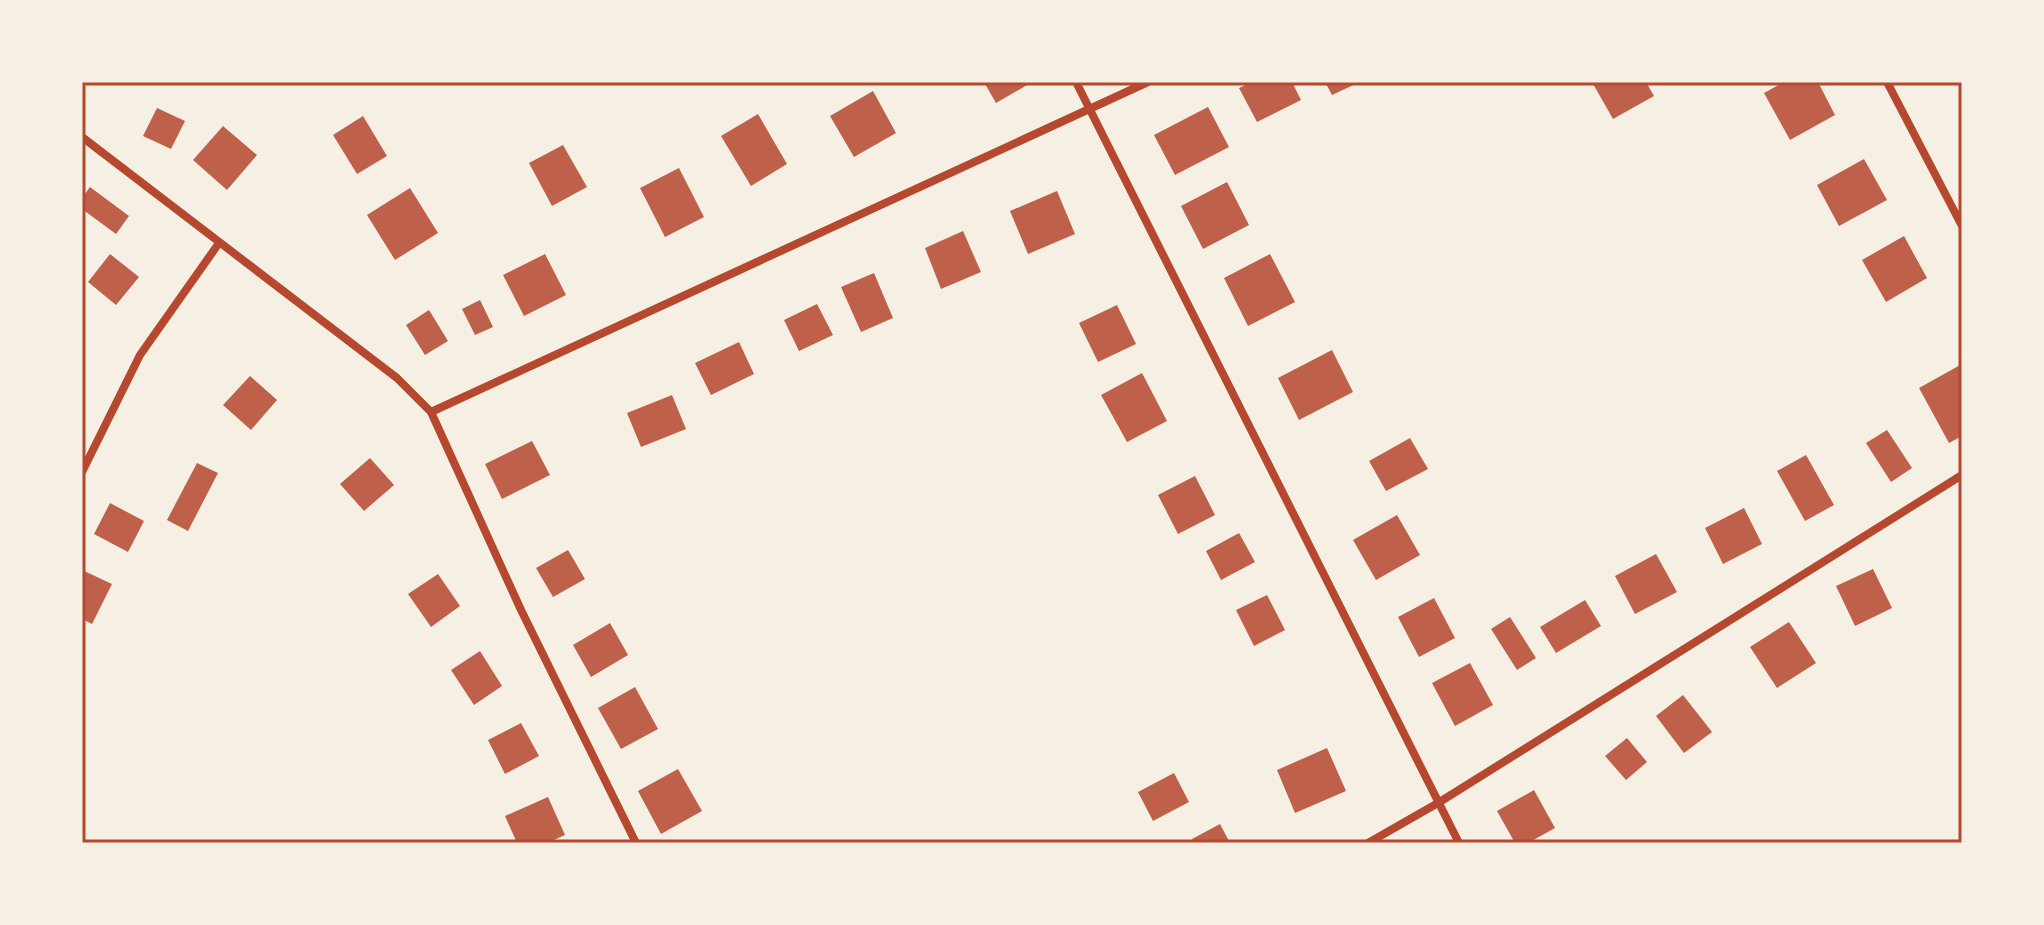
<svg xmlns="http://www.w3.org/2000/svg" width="2044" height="925" viewBox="0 0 2044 925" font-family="Helvetica,sans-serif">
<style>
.building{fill:#bf614a}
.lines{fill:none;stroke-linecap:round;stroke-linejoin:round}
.minor{stroke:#b5482f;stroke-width:8}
.neatline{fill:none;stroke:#b5482f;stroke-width:3}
</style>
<rect width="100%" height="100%" fill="#f6efe4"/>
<path class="building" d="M984 82H1028L1029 84 996 103Z
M1252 82H1292L1301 100 1257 122 1239 88Z
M1325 82H1360L1332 95Z
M1592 82H1646L1654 96 1613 119Z
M1784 82H1818L1835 115 1790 140 1764 93Z
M873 91 896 133 854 157 830 116Z
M1208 107 1229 147 1175 175 1154 135Z
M157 108 185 121 171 149 143 136Z
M758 114 787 164 751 186 721 136Z
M363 116 387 156 357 174 333 135Z
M223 126 257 155 227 190 193 160Z
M563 145 587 187 552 206 529 163Z
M1864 159 1887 200 1839 226 1817 185Z
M679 168 704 217 665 237 640 188Z
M1227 182 1249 225 1203 249 1181 206Z
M90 187 129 216 116 234 82 209V198Z
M410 188 438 233 395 260 367 215Z
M1057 191 1075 234 1028 254 1010 211Z
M963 231 981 272 941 289 925 248Z
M1904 236 1927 278 1886 302 1862 260Z
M110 254 139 277 116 305 88 282Z
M545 254 566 295 524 316 503 275Z
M1270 254 1295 302 1248 326 1224 278Z
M874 273 893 318 861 332 841 287Z
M480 300 493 327 475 335 462 309Z
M817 304 833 335 799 351 784 320Z
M1117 305 1136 344 1098 362 1079 323Z
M429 310 448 341 425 355 406 325Z
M739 342 754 374 711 395 695 363Z
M1332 350 1353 392 1299 420 1278 378Z
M1962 364V436L1949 443 1919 388Z
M1142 373 1167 421 1127 442 1101 395Z
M250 376 277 400 251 430 223 405Z
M672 395 686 429 641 447 627 413Z
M1887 430 1912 468 1891 482 1866 443Z
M1410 438 1428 469 1386 491 1369 461Z
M532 441 550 475 502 499 485 464Z
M1806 455 1834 505 1805 521 1777 471Z
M370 458 394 485 364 511 340 484Z
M197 463 218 473 188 531 167 520Z
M1195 476 1215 515 1178 534 1158 495Z
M110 503 144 521 128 552 94 534Z
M1744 508 1762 544 1723 564 1705 528Z
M1397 515 1420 555 1376 580 1353 540Z
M1239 533 1255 562 1221 580 1206 551Z
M568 550 585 579 553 597 536 568Z
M1656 554 1677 592 1635 614 1615 576Z
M1873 569 1892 608 1855 626 1836 586Z
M82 570 112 584 92 624 82 619Z
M438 574 460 606 431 627 408 594Z
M1267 595 1285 630 1254 646 1236 610Z
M1434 598 1455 638 1419 657 1398 617Z
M1585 600 1601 626 1556 653 1540 627Z
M1510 617 1536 658 1517 670 1491 629Z
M1789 622 1816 663 1777 688 1750 647Z
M610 623 628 655 591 677 573 645Z
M480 651 502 686 474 705 451 670Z
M1470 663 1493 705 1455 726 1432 683Z
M635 687 658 729 621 749 598 708Z
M1683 695 1712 732 1684 753 1656 716Z
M521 723 539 756 505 774 488 740Z
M1627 738 1647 762 1626 780 1605 756Z
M1327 748 1346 791 1295 813 1277 770Z
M678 769 702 811 661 834 638 791Z
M1174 773 1189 802 1153 821 1138 792Z
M1534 790 1555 828 1528 843H1515L1497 811Z
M548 797 565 835 547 843H517L505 816Z
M1220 824 1230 843H1194L1192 839Z"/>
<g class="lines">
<path class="minor" d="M1076 82 1459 843
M1887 82 1962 226
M82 137 397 378 431 412 521 610 636 843
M431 412 1148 82
M82 472 140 355 219 243
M1368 843 1438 803 1962 475"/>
</g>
<rect width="2044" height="925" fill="none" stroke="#f6efe4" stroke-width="168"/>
<rect x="84" y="84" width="1876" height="757" class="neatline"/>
</svg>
